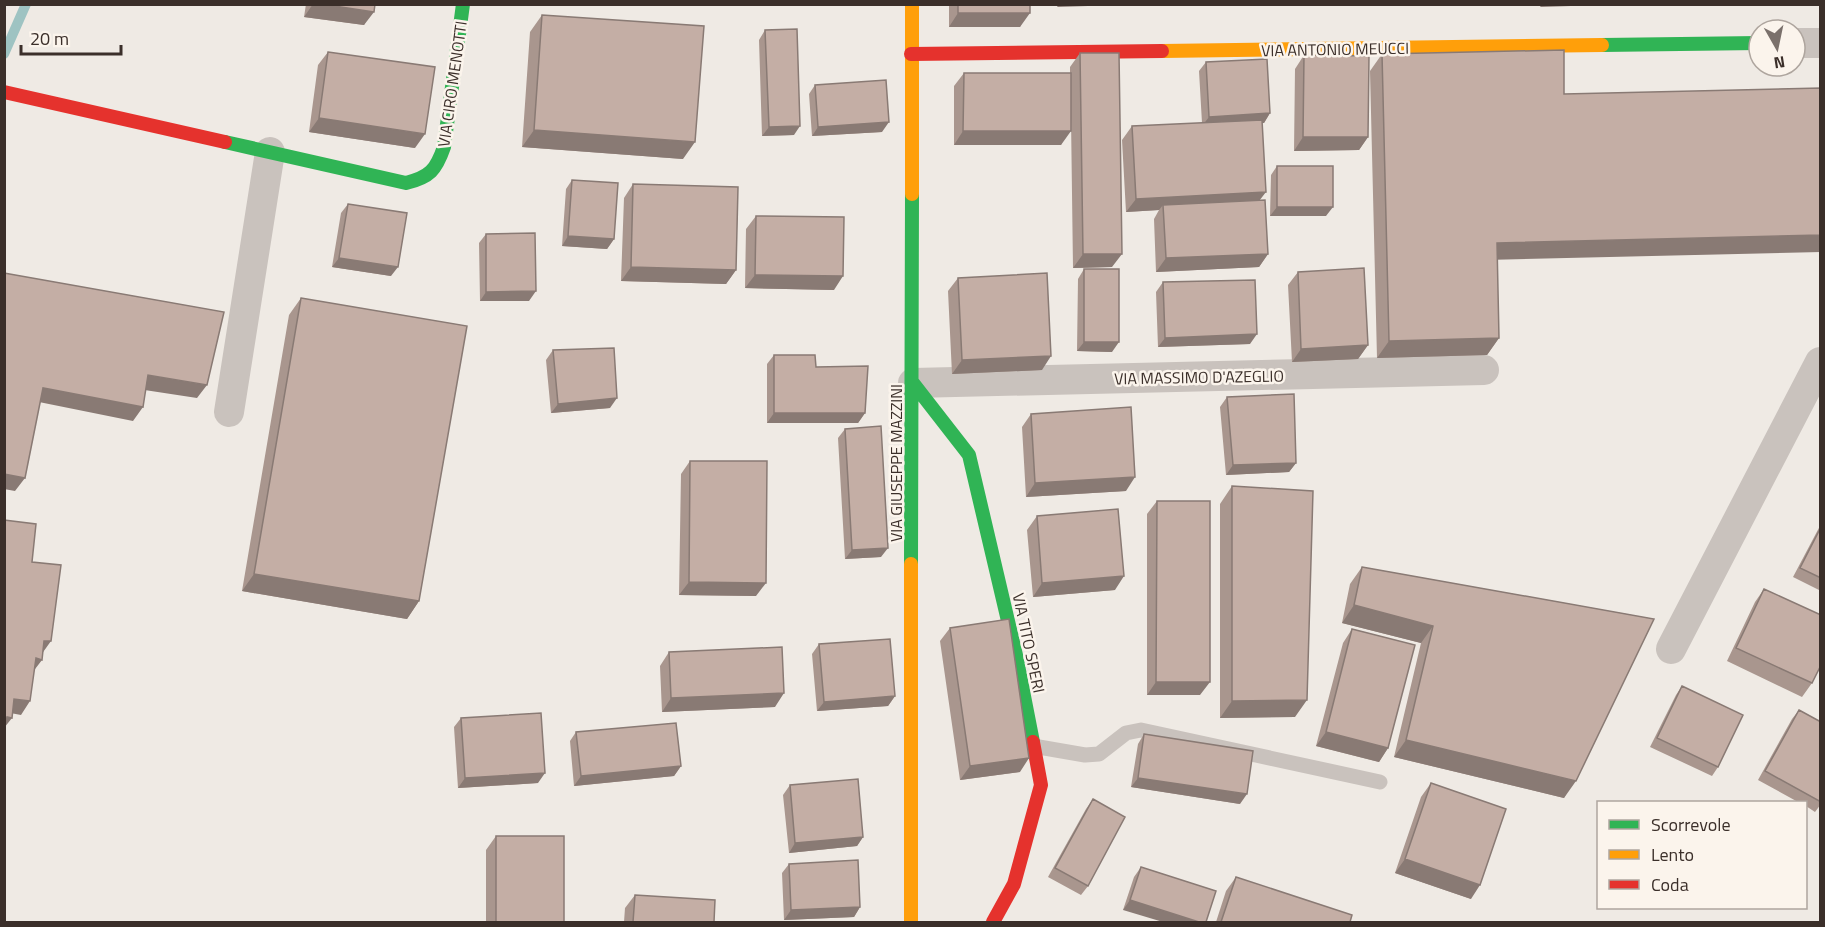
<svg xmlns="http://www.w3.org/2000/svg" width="1825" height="927" viewBox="0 0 1825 927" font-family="'Titillium Web',sans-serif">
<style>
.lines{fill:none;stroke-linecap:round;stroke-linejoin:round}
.stream{stroke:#9ec3c2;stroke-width:10}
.lane{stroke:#c9c2bd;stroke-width:15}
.street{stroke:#c9c2bd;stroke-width:30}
.fast{stroke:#30b455;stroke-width:14}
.slow{stroke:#ff9f0a;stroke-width:14}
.jam{stroke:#e5322d;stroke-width:14}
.wall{fill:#a9968e}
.shaded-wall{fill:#897a74}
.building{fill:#c4aea5;stroke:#897a74;stroke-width:1.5}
.labels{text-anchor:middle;stroke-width:5;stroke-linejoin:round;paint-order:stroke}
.street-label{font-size:16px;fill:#3b2f2a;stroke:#fbf4ec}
</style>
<rect width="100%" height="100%" fill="#efeae4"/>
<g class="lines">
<path class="stream" d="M4 54 26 4"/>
<path class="lane" d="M1033 746 1085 755 1099 754 1126 733 1141 730 1380 782"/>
<path class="street" d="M1795 43H1820
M913 383 1484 370
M229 412 270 152
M1671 649 1820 362"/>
<path class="fast" d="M1602 45 1759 43
M225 142 406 183C430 177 436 170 444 147L463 4
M913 383 969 455 1016 655 1033 742
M911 564 912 194"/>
<path class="slow" d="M1162 51 1602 45
M912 194V4
M911 922V564"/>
<path class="jam" d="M911 54 1162 51
M4 92 225 142
M993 922 1014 884 1041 785 1033 742"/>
</g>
<path class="wall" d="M306 4H375L364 25 304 17Z
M949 4H1030L1020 27H949Z
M542 15 683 159 522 147 530 32Z
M765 30 794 135 762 136 759 40Z
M328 52 415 148 309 132 318 65Z
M1080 53 1112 267 1073 268 1071 118 1061 145H954V86L964 73H1070V67Z
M1382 54 1497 259 1499 338 1487 355 1377 358 1370 71Z
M1304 55 1368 137 1359 150 1294 151 1295 69Z
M1206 62 1270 113 1264 123H1262L1260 200 1268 254 1259 267 1156 272 1154 219 1159 210 1126 212 1122 140 1132 126 1202 123 1199 71Z
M815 85 882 132 812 136 809 94Z
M1277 166 1326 216H1270L1271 175Z
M572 180 614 239 607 249 562 246 566 189Z
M633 184 736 270 726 284 621 281 624 198Z
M348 204 391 276 332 267 341 213Z
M756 216 834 290 745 288 746 229Z
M486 234 529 301H480L479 243Z
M1084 269 1112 352 1077 351 1078 279Z
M1298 272 1368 345 1358 359 1292 362 1288 285Z
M958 278 1042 370 952 374 948 291Z
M1163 282 1250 344 1158 347 1156 292Z
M301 298 419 601 407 619 242 591 289 315Z
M553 350 610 408 551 413 546 360Z
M774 355 816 367 865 413 858 423H767V364Z
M1227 397 1296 463 1289 472 1226 475 1220 407Z
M1031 414 1126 491 1026 497 1022 427Z
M845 429 881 557 845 559 838 438Z
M690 461 756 596 679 595 681 474Z
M1232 486 1295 717 1220 718V504Z
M1157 501 1200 695H1147V514Z
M1037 516 1115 590 1033 597 1027 530Z
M1821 524V591L1793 577Z
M1362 567 1654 619 1564 798 1394 757 1421 643 1342 623 1350 584Z
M1764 589 1812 683 1802 697 1727 661 1755 602Z
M950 628 1020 772 960 780 940 641Z
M1352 629 1388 748 1379 762 1316 746 1343 643Z
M819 644 895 696 888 706 817 711 812 654Z
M669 652 775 707 662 712 660 666Z
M1682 686 1718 767 1712 776 1650 747 1676 695Z
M1799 710 1821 722V804L1815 812 1806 806V802H1798L1758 780 1792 719Z
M461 718 538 783 458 788 454 727Z
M576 732 681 766 674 776 574 786 570 741Z
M1144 734 1240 804 1131 787 1138 744Z
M1431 783 1471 899 1395 873 1421 797Z
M790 785 863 837 857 846 789 853 783 795Z
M1093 799 1088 886 1081 895 1048 877 1086 809Z
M496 836 564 922H486V850Z
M789 864 860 907 854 917 784 920 782 873Z
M1141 867 1216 891 1123 910 1134 877Z
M1236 877 1350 922H1216L1226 891Z
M635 895 714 922H624L625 908Z"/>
<path class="shaded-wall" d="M313 4H321L374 12 364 25 304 17Z
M1059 4H1089L1088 6 1057 7Z
M1542 4H1602V5L1540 7Z
M958 13H1030L1020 27H949Z
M1270 113 1264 123 1202 126 1209 117Z
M319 118 425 134 415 148 309 132Z
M889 122 882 132 812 136 818 127Z
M800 126 794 135 762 136 769 127Z
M534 130 695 142 683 159 522 147Z
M963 131H1071L1061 145H954Z
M1303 137H1368L1359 150 1294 151Z
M1266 192 1256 205H1163L1159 210 1126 212 1136 199Z
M1277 207H1333L1326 216H1270Z
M1821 235V252L1485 260 1497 243Z
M568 236 614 239 607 249 562 246Z
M1083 254H1122L1112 267 1073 268Z
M1268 254 1259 267 1156 272 1166 258Z
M339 258 398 267 391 276 332 267Z
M631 267 736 270 726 284 621 281Z
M755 275 843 276 834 290 745 288Z
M536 291 529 301H480L486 292Z
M1257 334 1250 344 1158 347 1165 338Z
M1499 338 1487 355 1377 358 1389 341Z
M1084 342H1119L1112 352 1077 351Z
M1368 345 1358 359 1292 362 1301 349Z
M1051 356 1042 370 952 374 962 360Z
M148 375 207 385 197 398 138 389Z
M43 388 143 407 133 421 34 401Z
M617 398 610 408 551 413 558 404Z
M774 413H865L858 423H767Z
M1296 463 1289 472 1226 475 1233 465Z
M4 474 25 478 15 491 4 489Z
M1135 477 1126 491 1026 497 1035 483Z
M888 548 881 557 845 559 852 550Z
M254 574 419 601 407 619 242 591Z
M1124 576 1115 590 1033 597 1042 583Z
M689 582 766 583 756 596 679 595Z
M1354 605 1433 626 1421 643 1342 623Z
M44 641H51L41 655Z
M36 658 42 660 32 673Z
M1156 682H1210L1200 695H1147Z
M784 693 775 707 662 712 671 698Z
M895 696 888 706 817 711 824 702Z
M14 699 30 701 21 715 5 712Z
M1307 700 1295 717 1220 718 1232 701Z
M7 717 12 718 4 728V720Z
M1326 732 1388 748 1379 762 1316 746Z
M1406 740 1576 781 1564 798 1394 757Z
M1029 758 1020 772 960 780 970 766Z
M681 766 674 776 574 786 581 776Z
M545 773 538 783 458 788 465 778Z
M1138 778 1247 794 1240 804 1131 787Z
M863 837 857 846 789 853 795 843Z
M1405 859 1480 885 1471 899 1395 873Z
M1130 900 1199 922H1163L1123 910Z
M860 907 854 917 784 920 791 910Z"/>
<path class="building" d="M321 4H375L374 12Z
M958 4H1030V13H958Z
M542 15 704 26 695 142 534 130Z
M797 29 800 126 769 127 765 30Z
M1564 50V94L1821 88V235L1497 243 1499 338 1389 341 1382 54Z
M328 52 435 67 425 134 319 118Z
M1080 53H1119L1122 254H1083Z
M1304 55 1369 56 1368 137H1303Z
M1267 59 1270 113 1209 117 1206 62Z
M964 73H1071V131H963Z
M886 80 889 122 818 127 815 85Z
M1262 120 1266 192 1136 199 1132 126Z
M1277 166H1333V207H1277Z
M572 180 618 183 614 239 568 236Z
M633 184 738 187 736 270 631 267Z
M1265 200 1268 254 1166 258 1163 205Z
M348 204 407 213 398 267 339 258Z
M756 216 844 217 843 276 755 275Z
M535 233 536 291 486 292V234Z
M1364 268 1368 345 1301 349 1298 272Z
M1084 269H1119V342H1084Z
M4 273 224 312 207 385 148 375 143 407 43 388 25 478 4 474Z
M1047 273 1051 356 962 360 958 278Z
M1255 280 1257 334 1165 338 1163 282Z
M301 298 467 326 419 601 254 574Z
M614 348 617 398 558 404 553 350Z
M774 355H815L816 367 868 366 865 413H774Z
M1294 394 1296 463 1233 465 1227 397Z
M1131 407 1135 477 1035 483 1031 414Z
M881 426 888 548 852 550 845 429Z
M690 461H767L766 583 689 582Z
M1232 486 1313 491 1307 700 1232 701Z
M1157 501H1210V682H1156Z
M1118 509 1124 576 1042 583 1037 516Z
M4 520 36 524 32 562 61 565 51 641H44L42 660 36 658 30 701 14 699 12 718 7 717 6 721H4Z
M1821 527V578L1800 568Z
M1362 567 1654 619 1576 781 1406 740 1433 626 1354 605Z
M1764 589 1821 615V665L1812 683 1736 648Z
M1009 619 1029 758 970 766 950 628Z
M1352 629 1415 645 1388 748 1326 732Z
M890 639 895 696 824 702 819 644Z
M782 647 784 693 671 698 669 652Z
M1682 686 1743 715 1718 767 1657 738Z
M1799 710 1821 722V802L1765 771Z
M541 713 545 773 465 778 461 718Z
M676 723 681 766 581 776 576 732Z
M1144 734 1253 751 1247 794 1138 778Z
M858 779 863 837 795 843 790 785Z
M1431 783 1506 809 1480 885 1405 859Z
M1093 799 1125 817 1088 886 1055 868Z
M496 836H564V922H496Z
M858 860 860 907 791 910 789 864Z
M1141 867 1216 891 1206 922H1199L1130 900Z
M1236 877 1352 915 1350 922H1221Z
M635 895 715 900 714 922H633Z"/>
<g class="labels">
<g class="street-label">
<text transform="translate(1335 49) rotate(-1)" y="6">VIA ANTONIO MEUCCI</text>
<text transform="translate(452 84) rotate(-82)" y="6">VIA CIRO MENOTTI</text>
<text transform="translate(1199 377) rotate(-1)" y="6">VIA MASSIMO D'AZEGLIO</text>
<text transform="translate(896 463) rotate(-90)" y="6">VIA GIUSEPPE MAZZINI</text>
<text transform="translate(1029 643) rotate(78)" y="6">VIA TITO SPERI</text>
</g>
</g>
<rect width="1825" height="927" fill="none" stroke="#3b2f2a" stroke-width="12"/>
<rect x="1597" y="801" width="210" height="108" fill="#fbf4ec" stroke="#aea59e" stroke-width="1.5"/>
<rect x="1609" y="820" width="30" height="9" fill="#30b455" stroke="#aea59e" stroke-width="1.5"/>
<text x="1651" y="831" font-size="18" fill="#3b2f2a">Scorrevole</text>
<rect x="1609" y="850" width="30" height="9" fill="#ff9f0a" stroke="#aea59e" stroke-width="1.5"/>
<text x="1651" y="861" font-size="18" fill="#3b2f2a">Lento</text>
<rect x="1609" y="880" width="30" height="9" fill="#e5322d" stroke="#aea59e" stroke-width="1.5"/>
<text x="1651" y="891" font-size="18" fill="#3b2f2a">Coda</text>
<g transform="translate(1777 48) rotate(171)"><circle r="28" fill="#fbf4ec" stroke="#aea59e" stroke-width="1.5"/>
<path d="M0-4.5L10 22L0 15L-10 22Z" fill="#7a706b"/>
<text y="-9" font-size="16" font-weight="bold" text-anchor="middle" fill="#3b2f2a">N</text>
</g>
<path d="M21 45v9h100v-9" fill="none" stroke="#3b2f2a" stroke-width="3"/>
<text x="30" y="45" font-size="18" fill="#3b2f2a" stroke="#fbf4ec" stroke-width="4.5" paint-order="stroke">20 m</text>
</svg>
